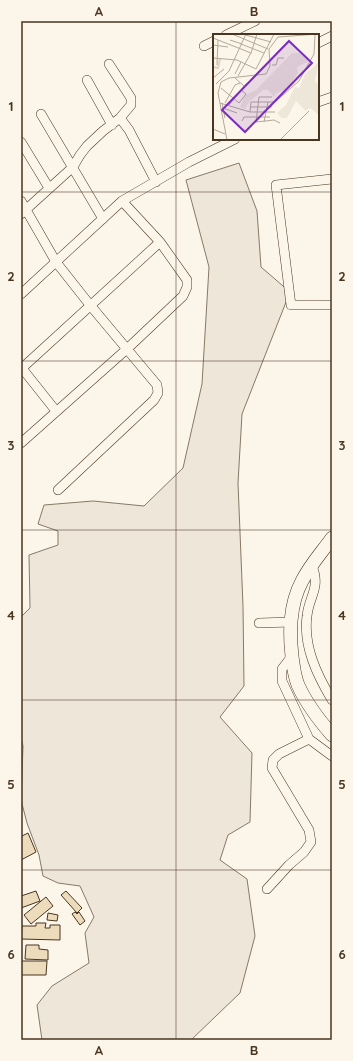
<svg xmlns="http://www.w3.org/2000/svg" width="353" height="1061" viewBox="0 0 353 1061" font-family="Quicksand,sans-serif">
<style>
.green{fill:#ede6d9;stroke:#887966}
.building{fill:#ecdcbc;stroke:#4a3520}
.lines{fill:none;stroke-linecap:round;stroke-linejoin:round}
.minor-casing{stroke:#4a3520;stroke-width:10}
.highway-casing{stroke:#4a3520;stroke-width:14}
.minor{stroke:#fbf6e9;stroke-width:9}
.highway{stroke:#fbf6e9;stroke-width:13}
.grid{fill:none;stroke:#4a3520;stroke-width:1;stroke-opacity:0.55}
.inset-river{fill:none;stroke:#dcd4c6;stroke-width:2}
.inset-road{fill:none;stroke:#b4a999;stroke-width:1}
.view{fill:#7b2cbf;fill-opacity:0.15;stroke:#7b2cbf;stroke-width:2}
.inset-edge{fill:none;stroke:#4a3520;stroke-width:2}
.neatline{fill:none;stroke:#4a3520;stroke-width:1.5}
.grid-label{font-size:13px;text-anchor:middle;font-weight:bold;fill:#4a3520}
</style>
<rect width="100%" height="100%" fill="#fbf6e9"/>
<path class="green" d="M239 163 257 211 261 267 290 292 242 414 238 483 243 606 244 686 220 717 252 753 250 822 228 835 220 860 247 879 255 936 240 993 191 1040H42L37 1005 52 986 89 963 85 933 94 917 80 886 58 883 43 876 39 855 27 823 21 800 23 746 21 738V617L30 608 29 555 58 545V531L38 524 44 505 93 501 144 506 183 468 202 384 209 267 186 180Z"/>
<path class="building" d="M28 833 36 852 21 860V835L22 836Z
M36 891 40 901 21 908V896Z
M66 891 82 908 77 913 61 895Z
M46 897 53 906 31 924 24 915Z
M75 912 77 914 79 912 85 921 80 925 72 914Z
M48 913 58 915 57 921 47 920Z
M36 923H46L45 928H50V925H60V940L21 939 22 926H36Z
M26 945H39V949L48 950V960L25 959Z
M21 961H47L46 975H21Z"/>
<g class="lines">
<g class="minor-casing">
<path id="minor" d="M226 35 255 21
M318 43 332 36
M204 46 214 41
M87 80 112 125
M318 102 332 97
M41 114 103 219
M120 118 129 130 156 182
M21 142 49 188
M332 179 276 185 291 305H332
M21 201 56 262 90 305 157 385 158 393 154 400 58 490
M21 214 73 167 80 155 87 146 103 131 120 118 131 105V98L109 64
M21 294 122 201 189 162 235 139
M21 367 56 411
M21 369 160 242
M21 443 128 348 183 296 187 287V280L160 242 122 201
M312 566C321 588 309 596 307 616 303 646 317 675 332 700
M259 623 291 622
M292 656 282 669V681L309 739 332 756
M267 889 289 865 304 852 311 842 309 830 272 768 273 760 279 754 309 739"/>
</g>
<g class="highway-casing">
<path id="highway" d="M332 538C322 552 310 565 302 581 288 607 289 641 294 670 295 675 296 680 298 685 306 703 319 720 332 735"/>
</g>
<use href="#minor" class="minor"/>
<use href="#highway" class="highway"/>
</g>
<path class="grid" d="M176 21V1040M21 192H332M21 361H332M21 530H332M21 700H332M21 870H332"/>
<g transform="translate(213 34)">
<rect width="106" height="106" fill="#fbf6e9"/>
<path d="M79 19H87L96 27 84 33 85 39 74 55 63 59 61 63 55 56H50L36 68 32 75 27 73 32 61 43 56ZM106 28 102 47 106 51V81L97 74 93 77 83 67 74 84H69L64 79 73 71 82 53 86 54 92 40Z" fill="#ede6d9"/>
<path class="inset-river" d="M0 33 5 34 7 25"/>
<path class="inset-road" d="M19 0 55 15M29 0 58 8M0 4 38 19M17 6 29 10M28 10 51 19M0 11 15 13M0 24 24 26 43 35 61 0M4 31 5 6M59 31H63L65 24H71M22 40 28 28M25 42 38 19 44 0M0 44 11 35M22 44 31 52M3 50 16 37 33 0M8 54 26 69 33 60 28 56M59 63H46L43 88 61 86 67 89M7 69 37 78H62M9 69 12 84M12 69 22 51 27 49M16 71 34 49M37 73H59M10 74 24 79M37 78 38 68H62L86 47 101 20 102 1M29 87 31 83H57M51 88 55 68M0 95 12 100M14 106 5 59 8 48 16 44 53 40 57 32 56 15 65 3 105 0M67 106 96 77"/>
<path class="view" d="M76 7 99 29 32 98 9 76Z"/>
<rect width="106" height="106" class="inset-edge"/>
</g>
<rect width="353" height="1061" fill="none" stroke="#fbf6e9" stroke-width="44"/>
<rect x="22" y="22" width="309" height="1017" class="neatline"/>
<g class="grid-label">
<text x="99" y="16">A</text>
<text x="254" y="16">B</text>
<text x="11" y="111">1</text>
<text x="342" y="111">1</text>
<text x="11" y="281">2</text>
<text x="342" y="281">2</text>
<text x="11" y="450">3</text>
<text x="342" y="450">3</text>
<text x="11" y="620">4</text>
<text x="342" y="620">4</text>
<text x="11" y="789">5</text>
<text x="342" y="789">5</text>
<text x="11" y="959">6</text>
<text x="342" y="959">6</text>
<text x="99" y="1055">A</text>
<text x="254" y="1055">B</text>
</g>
</svg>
